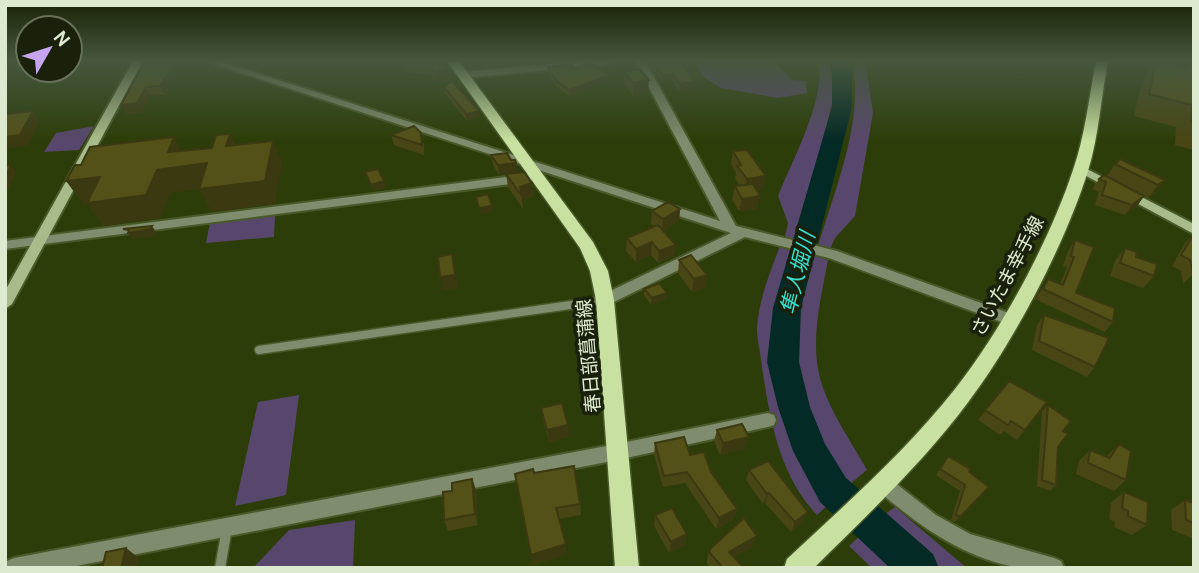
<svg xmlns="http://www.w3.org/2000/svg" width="1199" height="573" viewBox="0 0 1199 573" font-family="Cabin,'Noto Sans JP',sans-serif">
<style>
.green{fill:#58476c}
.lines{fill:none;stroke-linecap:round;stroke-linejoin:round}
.river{fill:#042a26;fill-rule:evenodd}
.lane-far1-casing{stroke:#495929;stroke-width:11}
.lane-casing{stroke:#495929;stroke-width:13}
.street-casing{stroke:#495929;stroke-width:4}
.secondary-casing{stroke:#495929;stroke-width:4}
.primary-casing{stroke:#495929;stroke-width:3}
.lane-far1{stroke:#7f8c6d;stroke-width:8}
.lane{stroke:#7f8c6d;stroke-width:10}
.street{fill:#7f8c6d;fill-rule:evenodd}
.secondary{fill:#a8bc8b;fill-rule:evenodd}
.primary{fill:#c8e1a1;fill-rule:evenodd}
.wall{fill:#484615}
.shaded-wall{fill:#3b3911}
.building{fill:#545118;stroke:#3b3911;stroke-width:2}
.labels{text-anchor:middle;stroke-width:7;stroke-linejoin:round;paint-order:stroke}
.street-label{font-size:19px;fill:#deeacf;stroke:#19210c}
.water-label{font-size:21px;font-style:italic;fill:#38e0d1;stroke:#19210c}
</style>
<rect width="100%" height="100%" fill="#2d3d09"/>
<path class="green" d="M696 61H774L792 80 806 81 807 93 778 98 721 88 702 76Z
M818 61H831L833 100 797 240 785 237 788 223 778 196C792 161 827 97 818 61Z
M853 61H865L873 113 855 216 835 238 830 249 818 246C836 186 863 124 853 61Z
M94 126 79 150 44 152 56 133Z
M275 216 274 237 206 243 210 222Z
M780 246 794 249C789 270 782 291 779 313 770 373 793 455 831 502L817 515C779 475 770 420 762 367 761 355 757 341 757 329 758 302 770 272 780 246Z
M814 256 828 260C821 298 810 340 820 378 829 411 851 441 867 470L845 488 833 474 816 442 792 362 800 291 811 269Z
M299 395 286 495 235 506 258 402Z
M895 507 962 564 967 568H938L935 565 881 517Z
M355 520 353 568H253L289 530Z
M864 532 901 568H872L849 546Z"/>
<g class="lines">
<path class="river" d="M829 61H847L852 73V107L801 308 799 362 810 407 825 444 846 478 933 554 939 568H890L820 502 793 451 778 407 767 362 773 308 832 107V73Z"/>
<g class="lane-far1-casing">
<path id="lane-far1" d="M259 350 605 300"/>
</g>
<g class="lane-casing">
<path id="lane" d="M220 568 227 528"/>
</g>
<g class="street-casing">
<path id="street" d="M205 61H219L720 221 635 61H645L736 226 837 251 1017 316 1019 320 1017 324 1012 326 829 258 745 237 610 304H600L598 300 600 296 731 233Z
M581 61H613L608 64 463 78 458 75 463 72Z
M538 173 544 177 542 180 5 249V241Z
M768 413 774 415 776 420 774 425 768 427 617 460 66 568H5L7 561 14 558 617 444Z
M883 476 889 478 936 515 970 534 1054 558 1061 561 1064 568C1050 568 1034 570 1020 568 962 558 920 526 877 490L874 484 877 478Z"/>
</g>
<g class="secondary-casing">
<path id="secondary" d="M133 61H143L12 304 5 309V291Z
M1081 166 1194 224V234L1077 171V167Z"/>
</g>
<g class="primary-casing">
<path id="primary" d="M447 61H459L593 242 608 271 614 300 639 568H615L596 300 590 271 580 248Z
M1096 61H1108C1101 97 1099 136 1088 171 1065 244 1015 340 969 401 924 462 867 515 814 568H784L787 559C845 505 906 451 955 389 1001 331 1050 240 1073 170 1085 136 1089 97 1096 61Z"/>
</g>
<use href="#lane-far1" class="lane-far1"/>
<use href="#lane" class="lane"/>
<use href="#street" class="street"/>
<use href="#secondary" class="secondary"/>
<use href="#primary" class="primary"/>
</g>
<path class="wall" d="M150 61H186L165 95H150L142 112 126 114Z
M402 61H444L451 80 436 83 432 75 404 71Z
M647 61H681L694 82 693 90 679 92 672 81 662 83Z
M1155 61H1162L1174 63V61H1194V150L1175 145 1176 127 1134 116 1142 81Z
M548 67 609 81 569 96 556 86 548 72Z
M624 72 648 92 633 95 624 84Z
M444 87 480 117 467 121 445 93Z
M391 135 424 143V155L394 145Z
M733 151 766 176 763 189 756 190 760 196 757 209 739 211 732 199 735 186H740L735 178 736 173 731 164Z
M491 155 511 160 499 175 493 165Z
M1115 164 1165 180 1155 193 1148 198 1107 176Z
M506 174 532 183 534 196 522 200 523 209 508 187Z
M1099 179 1144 196 1137 206 1125 215 1095 205 1099 192 1092 189Z
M680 209 679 221 663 231 674 257 658 263 651 255 636 262 626 251 627 238 655 226 651 224 652 211Z
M1194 233V273L1183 284 1181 271 1172 266 1185 243Z
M1075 240 1076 293 1113 322 1105 332 1035 299 1048 279 1060 284 1067 267 1063 266 1068 251Z
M1125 248 1136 257 1154 276 1143 288 1110 276 1115 261Z
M679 260 707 275 705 288 692 292 678 273Z
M644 289 667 293 666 299 651 305 644 295Z
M1044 315 1095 367 1087 377 1032 350 1037 325Z
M1009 381 1025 430 1017 440 1004 431 1000 435 978 420Z
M1048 405 1063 431 1058 447 1056 485 1050 491 1037 486 1042 411Z
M541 408 569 437 549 442 543 420Z
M717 430 745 449 720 455 714 441Z
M655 443 690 455 711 472 737 509 733 520 716 529 685 483 663 487 654 455Z
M1119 444 1126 480 1114 491 1076 474 1079 461 1090 450 1106 457Z
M948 456 989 487 955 522 951 521 960 491 936 475Z
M749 470 803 521 791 532 765 503 763 504 746 480Z
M534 473 580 504 581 515 559 519 567 554 533 565 515 474Z
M472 479 476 490 478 525 448 531 444 520 452 491Z
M1124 492 1147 525 1132 535 1114 527 1115 522 1109 519 1111 503Z
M1194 498V539L1172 530 1171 510 1185 500 1189 502Z
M655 515 687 534 685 545 669 553 654 526Z
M757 536 752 547 734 557 744 568H711L707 564V559L710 549Z"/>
<path class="shaded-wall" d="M176 61H186L165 95 160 86Z
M449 69 451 80 436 83 434 72Z
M673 74 672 81 662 83 663 76Z
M609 75V81L569 96V90Z
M649 80 648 92 633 95V83Z
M694 82 693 90 679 92 680 84Z
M146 87 150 95 142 112 126 114 121 105Z
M33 111 40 121 28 145 5 149V137Z
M479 111 480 117 467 121 466 114Z
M230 134 241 156 226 146Z
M174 137 186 160 207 163 219 186 170 193 161 218 103 226 87 204H83L66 181 157 170 168 152Z
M273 141 282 163 275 204 212 212 199 189Z
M516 163 517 173 499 175 498 165Z
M11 165 16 172 9 189H5V179Z
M766 176 763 189 744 192 747 179Z
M1165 180 1155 193 1148 198 1158 185Z
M384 181 386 188 373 191 371 185Z
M532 183 534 196 522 200 520 187Z
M760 196 757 209 739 211 742 199Z
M1144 196 1137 206 1125 215 1132 205Z
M492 206 493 212 480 214 479 208Z
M680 209 679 221 662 231 663 219Z
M152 226 156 232 155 236 132 239 128 233Z
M652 242 651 255 636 262V249Z
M676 245 674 257 658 263 659 251Z
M452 254 458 288 443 290 440 277Z
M707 275 705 288 692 292 694 279Z
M667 293 666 299 651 305 652 298Z
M568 425 569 437 549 442 547 430Z
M749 437 745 449 720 455 723 443Z
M472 479 476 490 478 525 475 514Z
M769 493 765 503 763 504 767 494Z
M737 509 733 520 716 529 719 518Z
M808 512 803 521 791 532 795 522Z
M687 534 685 545 669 553 671 542Z
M757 536 752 547 725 563 729 552Z
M566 544 567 554 533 565 531 555Z
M126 548 139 558 136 568H121Z"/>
<path class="building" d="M150 61H176L160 86 146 87 137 103 121 105 144 62Z
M403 61H444L449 69 434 72 430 64Z
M652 61H681L694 82 680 84 673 74 663 76Z
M1156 61H1162L1187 67V61H1194V122H1191L1192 105 1149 94Z
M590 63 609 75 569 90 556 80 548 67 571 64 574 69Z
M640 69 649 80 633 83 624 72Z
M452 81 479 111 466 114 444 87Z
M33 111 20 135 5 137V114Z
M414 126 421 133 422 145 391 135Z
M230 134 226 146 273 141 265 181 199 189 207 163 157 170 146 195 87 203 100 177 66 181 75 165H81L90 147 174 137 168 152 212 148 216 135Z
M747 150 766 176 747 179 737 166 741 165 733 151Z
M507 153 511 160H515L516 163 498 165 491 155Z
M1120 159 1165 180 1158 185 1115 164Z
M11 165 5 179V166Z
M378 169 384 181 371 185 365 172Z
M524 172 532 183 520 187 522 196 506 174Z
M1104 175 1144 196 1132 205 1102 195 1106 182 1099 179Z
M753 184 760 196 742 199 735 186Z
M488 194 492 206 479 208 476 197Z
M668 202 680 209 663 219 652 211Z
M658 225 676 245 659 251 652 242 636 249 627 238Z
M152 226 150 229 128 233 129 230 123 229Z
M1194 234V272L1193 273 1190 260 1181 255Z
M1075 240 1094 247 1076 293 1115 308 1113 322 1043 289 1048 279 1063 285 1074 257 1071 256Z
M1125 248 1137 252 1136 257 1157 264 1154 276 1120 263Z
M452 254 455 275 440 277 438 257Z
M691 255 707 275 694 279 679 260Z
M659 283 667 293 652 298 644 289Z
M1044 315 1109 338 1095 367 1039 341Z
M1009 381 1047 402 1025 430 1011 421 1008 425 985 410Z
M562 403 568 425 547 430 541 408Z
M1048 405 1071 421 1063 431 1068 434 1058 447 1056 485 1042 480Z
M742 424 749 437 723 443 717 430Z
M684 437 690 455 704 452 711 472 737 509 719 518 687 472 664 476 655 443Z
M1119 444 1131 451 1126 480 1088 463 1090 450 1110 458Z
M948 456 970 469 969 472 989 487 960 517 956 515 965 485 940 469Z
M768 461 808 512 795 522 769 493 767 494 749 470Z
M574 466 580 504 556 508 566 544 531 555 515 474 533 469 534 473Z
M472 479 475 514 444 520 443 492 452 491V483Z
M1124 492 1148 502 1147 525 1128 516V511L1122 508Z
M1185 500 1194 503V523L1186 520Z
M672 508 687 534 671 542 655 515Z
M744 518 757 536 729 552 744 568H723L710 553V549Z
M126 548 121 568H102L106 552Z"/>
<linearGradient id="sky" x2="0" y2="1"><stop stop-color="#192205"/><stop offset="0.43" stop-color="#46573e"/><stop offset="1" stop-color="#46573e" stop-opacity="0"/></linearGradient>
<rect width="1199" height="141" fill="url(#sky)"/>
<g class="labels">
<g class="street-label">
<text transform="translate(1007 276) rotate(-62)" y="7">さいたま幸手線</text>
<text transform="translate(588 356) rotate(-95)" y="7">春日部菖蒲線</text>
</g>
<g class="water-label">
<text transform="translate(798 273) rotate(-76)" y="7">隼人堀川</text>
</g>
</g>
<rect width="1199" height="573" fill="none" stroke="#deeacf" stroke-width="14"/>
<g transform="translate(49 49) rotate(51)"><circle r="33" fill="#19210c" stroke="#68715a" stroke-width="2"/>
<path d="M0-5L12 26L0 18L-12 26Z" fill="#c8a6ef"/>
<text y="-10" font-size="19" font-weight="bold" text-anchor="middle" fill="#deeacf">N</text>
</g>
</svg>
